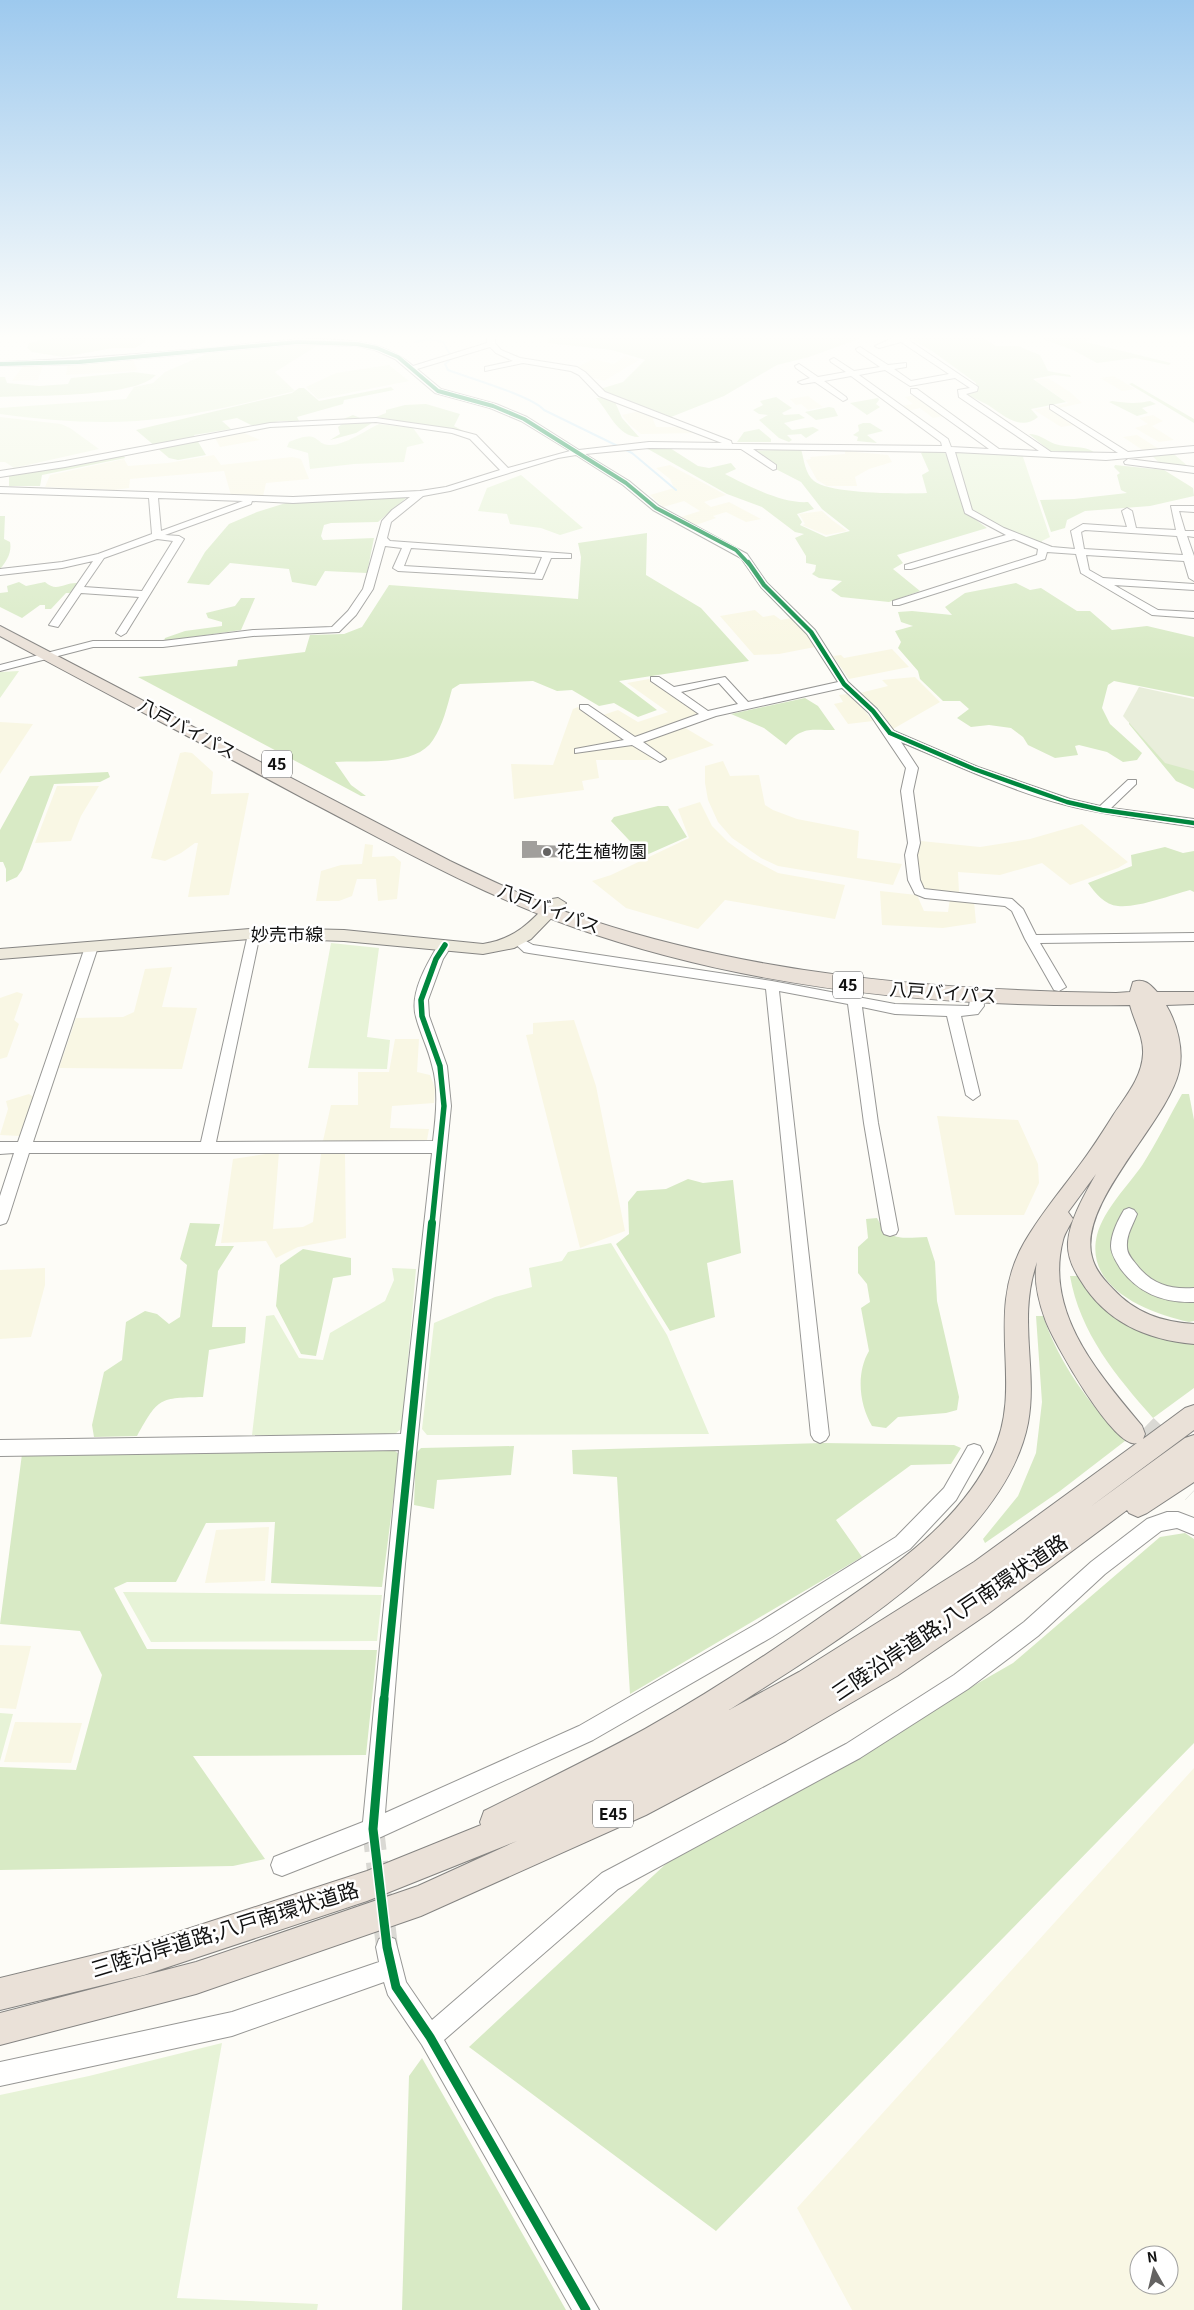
<svg xmlns="http://www.w3.org/2000/svg" width="1194" height="2310" viewBox="0 0 1194 2310" font-family="Georgia,'Noto Sans JP',serif">
<style>
.farmland{fill:#f9f7e4;fill-rule:evenodd}
.green{fill:#e7f3d7}
.forest{fill:#d8eac5}
.cemetery{fill:#e9eedb}
.pitch{fill:#f0f6e1}
.lines{fill:none;stroke-linecap:round;stroke-linejoin:round}
.stream{stroke:#cde8f7;stroke-width:2}
.building{fill:#a19f9c}
.minor-tunnel{stroke:#dad9d4;stroke-width:22;stroke-dasharray:22 11;stroke-linecap:butt}
.highway-tunnel{stroke:#dad9d4;stroke-width:25;stroke-dasharray:25 12;stroke-linecap:butt}
.minor-casing{stroke:#979795;stroke-width:2}
.major-casing{stroke:#858482;stroke-width:2}
.highway-casing{stroke:#858482;stroke-width:2}
.minor{fill:#fffffe;fill-rule:evenodd}
.major{fill:#ede9dc;fill-rule:evenodd}
.highway{fill:#eae1d8;fill-rule:evenodd}
.cycleway-far4-casing{stroke:#fff;stroke-width:5.5}
.cycleway-far3-casing{stroke:#fff;stroke-width:7}
.cycleway-far2-casing{stroke:#fff;stroke-width:9}
.cycleway-far1-casing{stroke:#fff;stroke-width:11}
.cycleway-casing{stroke:#fff;stroke-width:12}
.cycleway-far4{stroke:#00873e;stroke-width:4}
.cycleway-far3{stroke:#00873e;stroke-width:4.5}
.cycleway-far2{stroke:#00873e;stroke-width:5.5}
.cycleway-far1{stroke:#00873e;stroke-width:8}
.cycleway{stroke:#00873e;stroke-width:9}
.poi-dot{fill:#646362;stroke:#fff;stroke-width:2}
.labels{text-anchor:middle;stroke-width:5;stroke-linejoin:round;paint-order:stroke}
.shield{fill:#fff;stroke:#585858;stroke-width:1}
.shield-label{font-size:16px;font-weight:bold;fill:#111}
.street-label{font-size:18px;fill:#111;stroke:#fff}
.poi-label{font-size:18px;fill:#111;stroke:#fff;text-anchor:start}
.near-street-label{font-size:21px;fill:#111;stroke:#fff}
</style>
<rect width="100%" height="100%" fill="#fdfcf7"/>
<path class="farmland" d="M625 356 639 360 604 381 590 377 577 367 593 359 614 364Z
M133 358 137 370 134 371 66 375 68 363Z
M43 365 38 380 12 381 23 366Z
M1114 376 1135 389 1122 391 1100 378Z
M1048 378 1070 392 1082 403 1059 408 1055 406 1068 403 1035 380Z
M915 395 944 416 933 418 920 408 907 411 901 406 913 404 905 397Z
M808 396 823 407 808 410 801 404 796 405 790 399Z
M1048 407 1074 423V425L1061 427 1034 410Z
M640 411 655 418 653 419 656 427H683L698 433 641 434 630 425 622 415Z
M1153 415 1163 421 1152 426 1174 440 1159 442 1135 428 1148 424 1139 418Z
M242 432 260 440 220 447 215 438Z
M1137 435 1159 449 1144 451 1123 437Z
M845 451 888 455 892 462 869 469 855 477 857 486H827L817 480 806 460 811 459 810 457 845 454Z
M214 455 221 465 292 457 301 459 309 479 266 483 263 496 231 495 224 471 130 479 129 488 114 490 45 487 50 475 124 459 128 466 168 463Z
M670 465 726 495 704 502 711 507 729 502 761 519 746 522 726 512 713 516 716 518 696 525 681 517 700 511 684 501 663 507 650 495 674 488 670 479 656 468Z
M822 511 832 520 847 531 826 535 802 525 805 524 799 514Z
M755 610 763 617 774 615 781 620 791 618 807 633 815 647 779 654 754 655 720 616Z
M892 649 909 667 849 679 833 656 841 655 844 658Z
M915 677 940 702 893 729 879 709 860 693 888 686 882 680Z
M649 679 698 714 677 723 714 745 670 760H596L599 778 582 781 584 790 514 799 511 764 553 765 573 709 578 707 594 718 618 710 638 722 668 712 627 683Z
M847 694 860 705 873 721 848 724 834 704 843 702 839 695Z
M0 722 33 724 0 774Z
M185 752 192 753 213 772 211 794 249 793 229 895 188 897 198 843H195L181 853 165 861 151 858 180 753Z
M723 761 730 776 759 775 765 805 773 810 797 819 859 831 857 858 902 864 893 885 778 866 761 858 732 838 718 822 708 800 705 783V766Z
M57 786H99L81 816 71 841 35 843Z
M700 802 712 826 728 842 750 858 778 873 845 885 835 919 725 900 698 929 626 908 592 881 611 875 689 838 678 809Z
M1082 824 1128 862 1118 868 1070 885 1042 863 1000 875 958 872 959 892 929 890 921 887 916 859 921 841 980 847 1030 839Z
M365 844 373 845 372 857 394 856 401 862 397 899 378 901 376 879H357L352 896 339 901H316L321 871 341 865 362 864Z
M880 891 917 895 924 911 948 912 950 899 974 901 976 923 943 928 882 925Z
M172 967 162 1007 197 1008 182 1069 59 1068 76 1018 123 1017 134 1012 145 969Z
M17 992 23 994 14 1020 19 1024 7 1057 0 1059V998Z
M574 1020 596 1086 625 1231 580 1248 526 1035 533 1034V1023Z
M395 1039H419L417 1072 430 1075 435 1088 434 1103 392 1106 390 1128 429 1129 427 1140 323 1141 331 1105H358V1072H389Z
M29 1094 35 1098 20 1136 0 1135 8 1109 6 1101Z
M937 1116 1018 1120 1038 1164 1039 1183 1024 1215H955Z
M279 1152 273 1229 303 1227 313 1222 321 1154H345L346 1238 298 1247 276 1258 266 1241 221 1243 233 1159Z
M45 1268V1285L31 1337 0 1339V1270Z
M269 1527 265 1581 205 1583 216 1530Z
M0 1645 31 1646 16 1709 0 1708Z
M15 1722 82 1723 71 1763 4 1762Z
M1194 1768V2310H852L797 2208ZM1139 2255H1169V2285H1139Z"/>
<path class="green" d="M291 344H320L275 372 295 391C243 404 190 417 137 421 91 424 45 420 0 414V408L126 399 134 387 153 383 165 372 211 352Z
M379 424 413 428 424 443 407 447 404 462 354 464 310 469 308 453 287 447 289 442C297 439 307 434 315 438 320 441 322 445 329 445 344 446 366 430 379 424Z
M955 451 1022 454 1050 537 1042 541V546L1003 529 972 509Z
M1170 454 1175 455 1189 467 1163 466 1152 456Z
M521 475 583 528 560 535 541 528 510 524 507 514 478 511 487 488Z
M19 671 0 698V672Z
M331 943 379 948 367 1037 390 1040 387 1069 308 1068Z
M611 1243 667 1335 709 1434 427 1435 422 1429 434 1323 495 1297 532 1287 529 1268 562 1261 568 1252Z
M392 1268 416 1269 402 1428 394 1435H252L266 1316 274 1315 299 1358 323 1360 330 1333 385 1301 394 1280Z
M123 1592 382 1595 377 1641 151 1642Z
M0 1713 13 1714 0 1761Z
M222 2043 177 2298 318 2304 317 2310H0V2095L89 2076Z"/>
<path class="forest" d="M83 337H146L145 342 135 348H113L63 357 32 352 27 348 29 343 46 339Z
M549 337H864L809 357 777 365 724 396 666 419 600 389 623 382 645 360 612 350 548 343Z
M907 337H982L996 346H1018L1040 355 1048 371 1070 375 1071 377 1054 375 1033 379 1066 402 1031 409 1038 417C1020 432 1002 414 988 405 981 401 973 398 965 394L976 389V383L932 351Z
M1037 337H1094L1086 342 1171 363 1169 365 1135 358 1097 363 1073 350Z
M134 372 156 375C135 398 32 395 0 397V377H5L7 383 39 386 68 384 71 378Z
M1132 383 1194 419V423L1129 384Z
M391 387 394 390 344 400 343 404 297 417 299 421H280L253 426 237 418 222 421 231 429 194 435 206 455 178 460 169 458 136 430 292 393 299 388H304L319 401Z
M776 397 792 408 782 413 784 415 799 414 805 418 784 423 792 430 813 427 819 430 806 438 801 434 787 435 792 440 789 442 779 438 759 420 768 415 759 414 753 410 763 405 760 401Z
M596 398H603L615 402 622 418 639 437C617 437 609 411 596 398Z
M878 398 879 400 876 404 880 407 867 415 850 403Z
M1112 401C1125 403 1137 404 1150 401L1156 404 1142 408 1148 413 1137 416 1109 402Z
M426 404 460 414 454 426 465 432 376 417 386 413V410L405 405Z
M829 407 834 408 838 416 816 420 805 412Z
M353 415 372 423 356 433 330 440 340 434 338 427 342 424 341 420Z
M863 423H870L883 431 867 435 877 443 857 441 858 437 853 435 859 431 858 425Z
M759 429 771 439V442H737L744 432Z
M1029 434C1039 434 1045 440 1055 444 1068 448 1083 445 1094 452L1050 451Z
M653 448H670L698 466 709 468 731 463 736 469 725 474C748 486 783 504 808 502L814 509 797 514 802 522 800 525 826 537 850 531 822 509 801 482 766 464 748 451 801 449C804 459 805 474 814 481 830 494 905 494 927 493L922 475 929 471 921 453 927 450 943 451 948 457 964 511 987 528 897 555 903 563 893 569 920 591 889 602 841 597 831 590 842 581 819 578 812 574 815 571 816 565 806 563V556L795 538 804 534 795 532 762 507 727 494 648 449Z
M123 454 125 458 42 475 40 486H9V475Z
M1115 465 1164 470 1193 488 1194 496 1150 506 1085 511 1067 520 1065 528 1051 532 1040 500 1074 499 1127 493 1121 490 1117 475 1120 473 1114 467Z
M400 497 406 498 378 522 331 523 324 525 321 536 323 540 374 538 367 573 325 571 316 586 292 582 289 569 230 563 209 585 187 583 205 552 229 524 257 512 289 502Z
M0 516H5L4 539 10 542C12 552 7 561 0 569Z
M647 533 646 575 701 608 749 661 619 681 657 710 638 717 614 703 599 706 572 690 557 691 533 681 460 684 452 689C447 707 443 725 433 740 416 767 363 760 335 762L351 785 366 796H361L138 677 237 666 238 660 305 652 310 635 344 634 362 627 389 585 578 599 581 557 578 543Z
M19 582 26 586 45 582C57 593 64 582 78 583L72 593H66L51 609H45V605H40L22 618 0 607V593L8 592 7 586Z
M1016 583 1030 590 1041 588 1077 611H1090L1112 630 1147 626 1194 637V697L1114 681 1108 685 1102 708 1110 724 1142 753 1137 760 1123 762 1107 752 1079 745 1075 746 1078 755 1055 758 1028 745 1023 737 1011 728 989 725 971 727 957 718 969 709 960 701H943L920 679 918 671 898 648 901 642 895 631 913 626 901 622 898 612 912 611 952 615 945 607 965 593Z
M241 598H255L241 630 164 641 165 638 185 631 222 626V622L208 618 206 613 235 606Z
M805 698 818 706 835 730C811 730 802 726 786 745L764 728 731 714Z
M1130 713 1194 761V789L1176 781 1129 724Z
M108 772 110 777 100 782 54 784 22 870 17 877 6 882V869L3 862H0V830L30 776Z
M658 806H668L687 837 644 856 611 821 614 817Z
M1165 847 1183 853 1194 851V892L1190 890C1171 895 1138 908 1118 906 1105 905 1095 893 1088 883L1132 866 1131 855Z
M1182 1094H1189L1194 1120V1321L1189 1322C1149 1313 1084 1289 1097 1235 1104 1209 1128 1186 1143 1164 1157 1142 1169 1117 1182 1094Z
M688 1179 703 1183 733 1180 741 1253 707 1263 715 1317 670 1331 616 1244 629 1234 628 1202 637 1191 666 1189Z
M877 1218C889 1242 903 1238 927 1237L935 1262 937 1301 959 1397 957 1410 946 1413 898 1417 886 1428 872 1426C859 1404 856 1373 869 1351L861 1308 870 1302 867 1284 858 1273V1247L868 1238 866 1219Z
M190 1223 220 1224 215 1246H234L218 1271 212 1327H246L245 1343 209 1350 203 1397C159 1398 159 1397 137 1436L94 1437 92 1425 104 1372 122 1360 126 1322 145 1311 157 1314 169 1324 180 1317 187 1265 180 1259Z
M303 1249 351 1258V1275L333 1278 316 1356 301 1354 276 1306 280 1265Z
M1070 1276H1079C1089 1288 1098 1301 1109 1312 1131 1333 1164 1342 1194 1343V1388L1153 1418C1116 1376 1080 1333 1070 1276Z
M1036 1316H1043C1060 1365 1089 1404 1125 1441L1060 1491 985 1543 983 1539 1018 1496 1036 1453 1042 1402Z
M823 1443 954 1445 961 1448 951 1464 911 1465 836 1520 862 1557 630 1694 617 1477 573 1474 572 1450Z
M514 1446 511 1475 437 1480 434 1509 414 1505 416 1453 421 1448Z
M391 1448 399 1454 382 1587 271 1583 275 1522 206 1523 176 1582H127L114 1588 147 1649 377 1650 366 1755 193 1756 265 1859 233 1866 0 1870V1767L76 1770 102 1675 80 1631 0 1624 22 1454Z
M1185 1533 1194 1539V1743L716 2231 469 2047 669 1861 1013 1663 1160 1537Z
M422 2058 566 2310H402L409 2076Z"/>
<path class="cemetery" d="M1139 687 1194 699V771L1165 763 1123 716Z"/>
<path class="pitch" d="M389 365 409 381 318 399 306 387 336 373Z
M0 417 61 424 70 428 99 449 14 468 5 462H0Z"/>
<g class="lines">
<path class="stream" d="M416 342 428 339 443 342 452 358 445 364 448 370C469 378 532 396 544 410L632 453 676 490"/>
</g>
<path class="building" d="M522 841H537V845L572 846V857L522 858Z"/>
<g class="lines">
<path class="minor-tunnel" d="M373 1829 387 1947"/>
<path class="highway-tunnel" d="M1145 1427 1190 1470
M1167 1465 1194 1491"/>
<g class="minor-casing">
<path id="minor" d="M487 337H495V343L501 350 520 358 577 367 585 372 605 392 731 441 732 444 942 446 941 442 851 376 824 381 846 397 847 399 843 401 815 382 802 384 798 382 810 378 796 368 795 366 799 364 818 377 846 372 831 362 830 360 834 358 854 371 880 367 857 351 856 349 860 347 888 365 906 363V367L894 369 911 381 949 374 901 342 879 348 875 346 895 337H904L978 387 977 391 966 394 1051 452 1118 453 1050 409V405H1053L1128 452 1194 446V452L1106 460 955 452 972 510 1004 528 1052 547 1075 549 1071 531 1083 524 1127 527 1122 511 1127 508 1132 511 1136 528 1176 530 1171 506H1194V512L1179 511 1185 531H1194V537L1187 536 1194 556V581L1189 578 1184 561 1086 555 1089 570 1103 578 1194 584V590L1114 585 1158 610 1194 612V618L1152 615 1081 573 1076 554 1047 552 1045 559 899 605H893V601L1037 555 1038 549 1014 539 911 569H905V565L1006 535 965 513 946 452 753 449 776 465V469L773 470 741 449 649 448 585 454 629 481 659 506 747 554 767 583 815 630 848 682 877 709 894 731 978 767 1070 799 1100 806 1128 780H1136V784L1111 808 1194 819V827C1151 820 1108 816 1066 805 1011 791 953 764 901 742L918 768 913 791 920 843 917 855 920 880 924 889 1012 899 1023 909 1036 935 1194 933V941L1040 943 1066 987 1059 991 1054 990 1025 939 1012 911 1005 906 925 898 915 894 908 880 905 855 908 843 901 791 906 768 869 713 842 688 716 716 643 742 664 757 666 759 660 762 632 745 575 753V749L624 740 580 709V705H588L635 737 699 714 651 681V677H659L674 687 725 677 748 702 838 682 807 634 761 587 741 558 653 510 623 485 576 455 558 458 450 491 423 496 391 522 387 538 390 541 571 554V558H551L542 579 398 571 393 568 402 548 385 546 373 589 356 615 339 632 253 636 163 647H93L0 671V665L93 641H163L253 630 332 627 348 611 363 589 382 521 392 510 410 497 293 503 252 501 251 504 165 535 179 536 184 539 126 633 121 636 116 633 139 597 81 593 58 627 49 625 93 561 62 568 0 575V569L62 562 98 554 152 534 149 498 0 493V487L293 497 420 491 446 487 500 470 470 439 452 433 376 422 270 427 65 467 0 477V471L65 461 270 423 376 418 453 429 476 435 508 468 570 451 521 421 490 408 435 393 395 359 375 350 357 346 297 344 79 364 0 366V362C71 360 141 354 211 348 260 343 310 335 359 342 380 345 397 352 413 366L487 343ZM490 347 496 353 513 361 485 367V371L523 363 571 371 579 375 599 396 722 443 649 442 579 450 527 417 496 404 441 389 417 369ZM885 370 910 386 955 378 970 388 958 390 959 397 1039 451 999 449 917 389H911V393L989 449 951 447 948 439 859 375ZM158 498 243 501 161 531ZM1085 530 1177 536 1183 555 1084 549 1081 532ZM157 539 173 541 142 591 84 587 104 558ZM411 548 542 557 535 574 404 566ZM719 683 738 704 708 711 681 692Z
M1128 459 1194 467V473L1125 464 1124 462Z
M254 930 260 934 216 1142 433 1141C436 1116 439 1089 432 1065 428 1048 420 1033 416 1017 409 993 428 962 440 942H450L452 945 443 959 428 1000 429 1016 447 1066 451 1106 405 1564 385 1813 579 1726 758 1623 896 1537 944 1488 968 1446 974 1444 980 1446 983 1452 956 1500 910 1549 772 1637 593 1740 381 1837 282 1876 274 1873 271 1865 274 1857 363 1822 399 1450 0 1456V1440L401 1434 432 1153H29L8 1219 6 1223 0 1225V1196L14 1153 0 1154V1142H18L86 944 91 943 98 947 33 1142H201L248 934Z
M519 937 533 945 772 981 895 1004 969 1006 971 994 976 992 983 997 984 1006 978 1014 961 1016 980 1095 973 1100 966 1095 947 1016 895 1014 862 1007 878 1123 898 1230 896 1234 890 1236 884 1234 882 1230 864 1123 848 1004 779 991 829 1435 826 1440 820 1443 814 1440 811 1435 766 989 529 953 524 952 512 941Z
M1129 1208 1134 1210 1137 1214C1133 1225 1126 1235 1127 1247 1127 1254 1132 1259 1136 1264 1151 1284 1170 1290 1194 1288V1302C1163 1303 1138 1293 1120 1268 1116 1261 1111 1254 1111 1246 1111 1234 1118 1220 1124 1210Z
M1167 1512H1178L1194 1518V1535L1177 1528 1161 1531 1105 1574 1038 1636 968 1689 860 1758 618 1889 444 2040 599 2310H572L422 2045 388 1995 384 1982 232 2036 0 2086V2062L232 2012 379 1962 376 1947 379 1939 387 1936 395 1939 406 1982 432 2020 602 1873 846 1744 954 1675 1024 1622 1091 1562 1147 1519Z"/>
</g>
<g class="major-casing">
<path id="major" d="M558 898 566 903 531 939 514 948 483 954 344 941 261 938 0 959V949L261 928 344 930 483 944C515 939 531 922 552 899Z"/>
</g>
<g class="highway-casing">
<path id="highway" d="M0 626 450 861C496 883 542 905 590 920 761 976 937 990 1116 993L1130 992 1133 982C1144 978 1150 984 1157 992H1194V1004L1166 1005C1177 1023 1184 1050 1179 1071 1167 1123 1077 1203 1092 1257 1095 1270 1104 1280 1113 1289 1135 1313 1162 1322 1194 1324V1344C1147 1340 1106 1322 1081 1281 1073 1269 1067 1256 1068 1242 1070 1219 1085 1194 1096 1174L1068 1212 1073 1219C1070 1226 1065 1232 1063 1240 1044 1313 1099 1374 1142 1426L1145 1434 1143 1439 1185 1408 1194 1405V1430L1090 1507 1185 1438 1194 1435V1482L1147 1513 1138 1517 1129 1513 1127 1510 989 1613 897 1676 786 1741 646 1815 421 1916 196 1994 0 2045V2013L196 1962 418 1886 517 1841 367 1901 144 1975 0 2010V1978L144 1943 367 1871 481 1825 480 1822 484 1811C538 1784 592 1758 645 1729 707 1694 767 1655 825 1614 888 1571 961 1523 993 1452 1025 1384 983 1315 1024 1243 1039 1217 1058 1194 1076 1170 1090 1152 1102 1133 1114 1114 1126 1096 1142 1077 1143 1054 1144 1037 1134 1021 1130 1005 943 1008 751 990 573 927 480 894 393 845 305 799 204 744 101 691 0 636ZM1037 1262C1033 1280 1039 1302 1045 1319 1052 1340 1115 1451 1137 1443L974 1562 799 1672 729 1710C828 1646 1004 1546 1028 1423 1038 1369 1017 1319 1037 1262Z"/>
</g>
<use href="#minor" class="minor"/>
<use href="#major" class="major"/>
<use href="#highway" class="highway"/>
<g class="cycleway-far4-casing">
<path id="cycleway-far4" d="M0 364 79 362 297 342 357 344 377 348 398 357 438 391 493 406 524 419 626 483 656 508 736 550 749 564"/>
</g>
<g class="cycleway-far3-casing">
<path id="cycleway-far3" d="M748 562 764 585 811 632 844 684 873 711 890 733 974 769 1067 802 1102 810 1194 823"/>
</g>
<g class="cycleway-far2-casing">
<path id="cycleway-far2" d="M432 1224 444 1106 440 1066 422 1016 421 1000 436 959 445 945"/>
</g>
<g class="cycleway-far1-casing">
<path id="cycleway-far1" d="M384 1700 432 1223"/>
</g>
<g class="cycleway-casing">
<path id="cycleway" d="M384 1699 373 1829 387 1947 396 1987 430 2037 586 2310"/>
</g>
<use href="#cycleway-far4" class="cycleway-far4"/>
<use href="#cycleway-far3" class="cycleway-far3"/>
<use href="#cycleway-far2" class="cycleway-far2"/>
<use href="#cycleway-far1" class="cycleway-far1"/>
<use href="#cycleway" class="cycleway"/>
</g>
<linearGradient id="sky" x2="0" y2="1"><stop stop-color="#9dc9ee"/><stop offset="0.51" stop-color="#fefefb"/><stop offset="1" stop-color="#fefefb" stop-opacity="0"/></linearGradient>
<rect width="1194" height="661" fill="url(#sky)"/>
<circle class="poi-dot" cx="547" cy="852" r="5"/>
<g class="labels">
<g class="shield">
<rect x="262" y="750.5" width="30" height="27" rx="4"/>
<rect x="833" y="971.5" width="30" height="27" rx="4"/>
<rect x="593" y="1800.5" width="40" height="27" rx="4"/>
</g>
<g class="shield-label">
<text x="277" y="770">45</text>
<text x="848" y="991">45</text>
<text x="613" y="1820">E45</text>
</g>
<g class="street-label">
<text transform="translate(187 729) rotate(28)" y="6">八戸バイパス</text>
<text transform="translate(549 909) rotate(21)" y="6">八戸バイパス</text>
<text x="287" y="941">妙売市線</text>
<text transform="translate(943 993) rotate(4)" y="6">八戸バイパス</text>
</g>
<g class="poi-label">
<text x="557" y="858">花生植物園</text>
</g>
<g class="near-street-label">
<text transform="translate(950 1618) rotate(-34)" y="7">三陸沿岸道路;八戸南環状道路</text>
<text transform="translate(225 1930) rotate(-17)" y="7">三陸沿岸道路;八戸南環状道路</text>
</g>
</g>
<g transform="translate(1154 2270) rotate(352)"><circle r="24" fill="#ffffff" stroke="#a0a0a0"/>
<path d="M0-4L9 19L0 12L-9 19Z" fill="#646362"/>
<text y="-8" font-size="14" font-weight="bold" text-anchor="middle" fill="#111111">N</text>
</g>
</svg>
